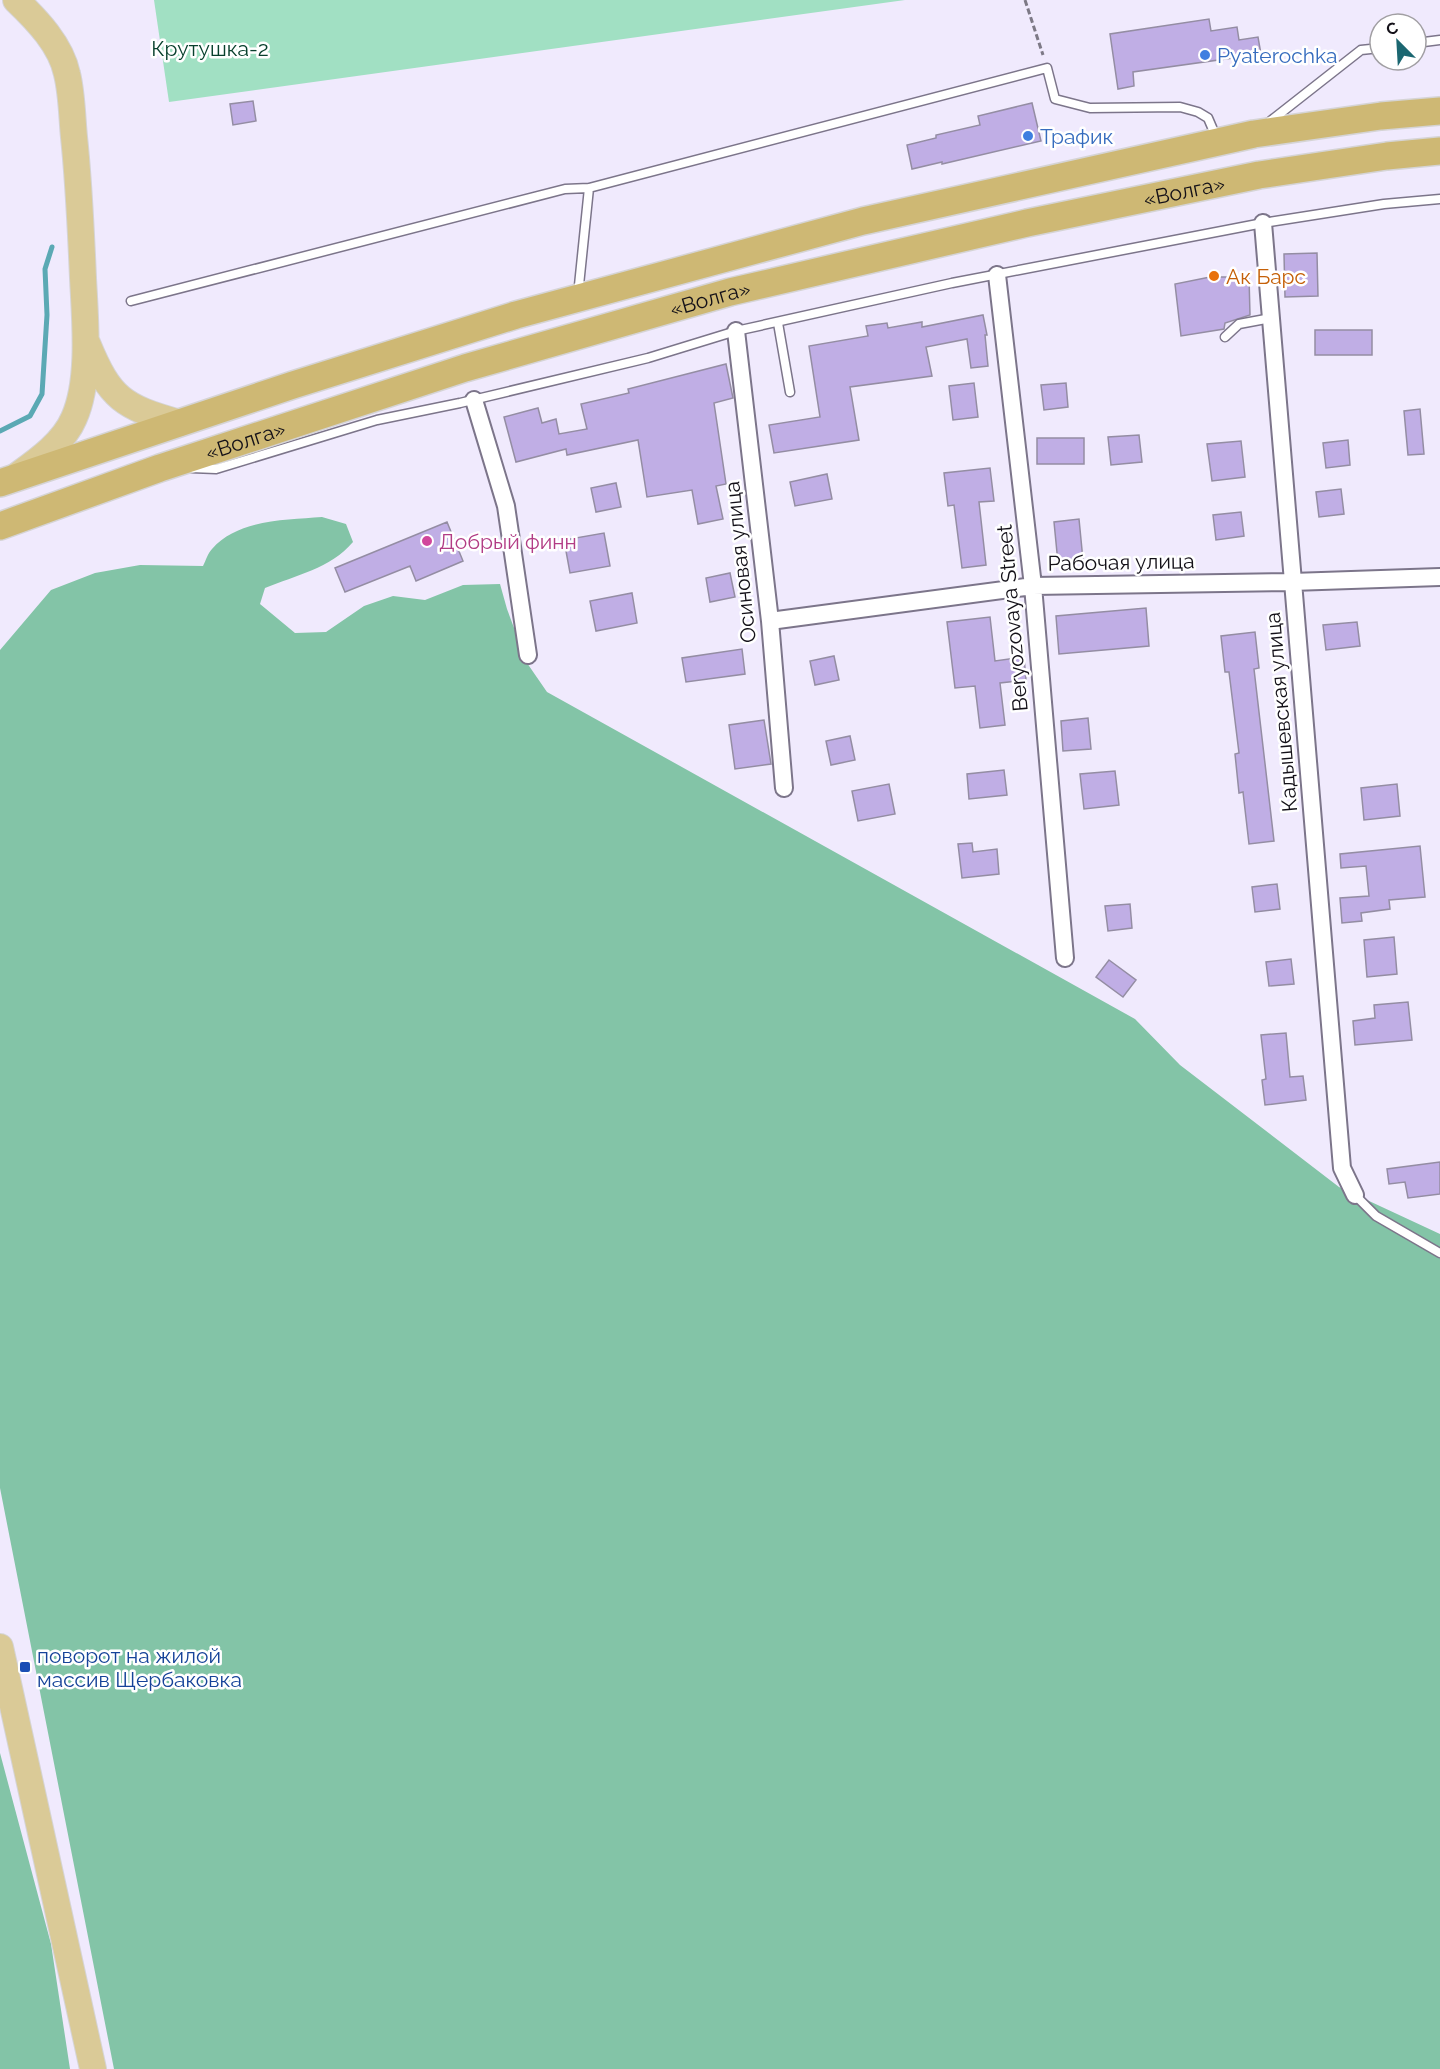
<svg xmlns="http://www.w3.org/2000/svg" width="1440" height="2069" viewBox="0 0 1440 2069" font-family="Raleway,sans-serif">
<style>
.green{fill:#a1e0c3}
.forest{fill:#83c4a7}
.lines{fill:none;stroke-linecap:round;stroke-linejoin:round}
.stream{stroke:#5ba9b4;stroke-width:5}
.building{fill:#c0aee5;stroke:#948da3;stroke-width:1.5}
.service-casing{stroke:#7c758a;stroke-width:11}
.minor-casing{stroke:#7c758a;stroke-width:20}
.primary-casing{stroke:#d5d4d5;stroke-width:28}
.trunk-casing{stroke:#d5d4d5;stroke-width:30}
.path{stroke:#7d7986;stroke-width:3;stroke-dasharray:6 3;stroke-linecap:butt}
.service{stroke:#fff;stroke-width:8}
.minor{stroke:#fff;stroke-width:16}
.primary{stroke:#daca97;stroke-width:26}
.trunk{stroke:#ceb874;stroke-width:27}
.shop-dot{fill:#3f7fe0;stroke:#fff;stroke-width:2}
.food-dot{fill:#e8710a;stroke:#fff;stroke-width:2}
.hotel-dot{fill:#d1479c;stroke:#fff;stroke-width:2}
.transit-dot{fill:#1a4fb4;stroke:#fff;stroke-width:2}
.labels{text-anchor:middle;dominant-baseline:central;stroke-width:5;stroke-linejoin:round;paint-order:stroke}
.park-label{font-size:21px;fill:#08402d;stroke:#fff}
.shop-label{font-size:21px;fill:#366cbe;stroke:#fff;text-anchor:start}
.street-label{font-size:21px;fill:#131018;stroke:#fff}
.food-label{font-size:21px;fill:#c56008;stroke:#fff;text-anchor:start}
.hotel-label{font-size:21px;fill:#b23c85;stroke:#fff;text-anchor:start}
.transit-label{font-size:21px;fill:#164399;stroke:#fff;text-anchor:start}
</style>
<rect width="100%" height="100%" fill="#f0eafd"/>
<path class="green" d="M154,0H905L169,102Z"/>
<path class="forest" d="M322,517L346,524L353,542C330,569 296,575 265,588L260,604L295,633L326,632L364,606L393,596L425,600L463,585L500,584L507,609L527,663L547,692L1135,1019L1180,1065L1339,1187L1440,1234V2069H114L0,1488V650L51,590L95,573L140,565L203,566C206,560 208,553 212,549C238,519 286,520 322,517Z
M0,1753L51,1944L70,2069H0Z"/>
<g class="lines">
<path class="stream" d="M0,431L30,416L42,394L47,315L45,269L52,247"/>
</g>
<path class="building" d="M1209,19L1211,31L1237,27L1239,40L1258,37L1261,54L1133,72L1134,86L1118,89L1110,34Z
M253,101L256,121L233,125L230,104Z
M1032,103L1041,141L942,164V162L912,169L907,145L936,138V135L980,125L978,116Z
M1317,253L1318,296L1285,297L1284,254Z
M1210,277H1249L1250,315L1225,323L1224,329L1181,336L1175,284Z
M983,315L987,335H985L988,366L971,368L967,339L926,347L932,376L850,387L859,440L774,453L769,425L820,417L809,346L868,336L866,326L887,323L888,328L922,322V327Z
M1315,330H1372V355H1315Z
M726,364L733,398L714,403L726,484L716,486L723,519L698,524L692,490L647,497L638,440L567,455L566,449L516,462L504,417L538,408L542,423L556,419L559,434L587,429L581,404L629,393L628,389Z
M974,383L978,417L953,420L949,386Z
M1066,383L1068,407L1044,410L1041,385Z
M1420,409L1424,454L1408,455L1404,411Z
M1139,435L1142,462L1111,465L1108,437Z
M1037,438H1084V464H1037Z
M1348,440L1350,465L1326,468L1323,443Z
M1241,441L1245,477L1212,481L1207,444Z
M990,468L994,501L979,502L986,565L962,568L954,505L948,506L944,473Z
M827,474L832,499L795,506L790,482Z
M616,483L621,507L596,512L591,488Z
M1341,489L1344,514L1319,517L1316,492Z
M1241,512L1244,536L1216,540L1213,515Z
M1079,519L1083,560L1058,563L1054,522Z
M447,522L463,561L416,581L410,566L345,592L335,568Z
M604,533L610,566L570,573L564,540Z
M730,573L735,597L710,602L706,578Z
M632,593L637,623L596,631L590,601Z
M1146,608L1149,646L1059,654L1056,616Z
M990,617L995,661L1024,657L1026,680L1000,683L1005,725L980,728L975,686L955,688L947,622Z
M1357,622L1360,646L1326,650L1323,625Z
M1255,632L1259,668L1254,669L1274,841L1249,844L1243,792L1239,793L1235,754L1239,753L1229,672H1225L1221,636Z
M742,649L745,674L686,682L682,658Z
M834,656L839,680L815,685L810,661Z
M1088,718L1091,749L1063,751L1061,721Z
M764,720L771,764L735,769L729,725Z
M850,736L855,760L831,765L826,741Z
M1004,770L1007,795L969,799L967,774Z
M1115,771L1119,805L1084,809L1080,774Z
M889,784L895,814L858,821L852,791Z
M1397,784L1400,816L1364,820L1361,788Z
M972,843L973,852L997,849L999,874L962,878L958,844Z
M1420,846L1425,897L1389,900L1390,909L1361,913L1362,921L1342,923L1340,898L1369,896L1366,866L1341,868L1340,854Z
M1277,884L1280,909L1255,912L1252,887Z
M1130,904L1132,928L1108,931L1105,906Z
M1394,937L1397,974L1367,977L1364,940Z
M1291,959L1294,984L1269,986L1266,962Z
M1109,960L1136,980L1123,997L1096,977Z
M1408,1002L1412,1040L1355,1045L1353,1021L1375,1018L1374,1005Z
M1286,1033L1290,1077L1303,1076L1306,1100L1265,1105L1262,1080L1266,1079L1261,1035Z
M1440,1162V1194L1408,1198L1405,1182L1389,1184L1387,1169Z"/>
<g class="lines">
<defs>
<path id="service" d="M1416,43L1440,40
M1268,123L1361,50L1380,48
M578,295L589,188
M131,301L565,189L589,188L1047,68L1055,99L1090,108L1180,107L1198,112L1208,118L1217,139
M778,323L790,392
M1225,337L1239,324L1271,318
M191,468L216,469L377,420L460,403L648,358L736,331L952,283L1263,223L1384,204L1440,199
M1355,1195L1376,1216L1440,1253"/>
<path id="minor" d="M1263,223L1342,1168L1355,1195
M997,275L1033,586L1065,958
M736,331L770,621L784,788
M474,400L506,506L528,655
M770,621L1033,586L1292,582L1440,577"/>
<path id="primary" d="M16,0C37,20 61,45 67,74C72,94 72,117 74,137C79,184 81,231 83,278C85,319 91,380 74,418C64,442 39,460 18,475
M87,343C110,399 123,407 180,423
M0,1647L93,2069"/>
<g id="trunk">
<path d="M0,483L293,385L516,315L863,221L1254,134L1381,116L1440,111"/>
<path id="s1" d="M0,526L160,468L465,368L730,292L1027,223L1259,175L1387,156L1440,151"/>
</g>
</defs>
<use href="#service" class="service-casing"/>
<use href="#minor" class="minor-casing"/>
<use href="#primary" class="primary-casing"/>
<use href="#trunk" class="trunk-casing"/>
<path class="path" d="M1025,0L1043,55"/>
<use href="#service" class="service"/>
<use href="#minor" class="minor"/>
<use href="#primary" class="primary"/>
<use href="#trunk" class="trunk"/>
</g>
<g class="shop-dot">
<circle cx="1205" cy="55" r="6"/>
<circle cx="1028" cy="136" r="6"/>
</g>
<circle class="food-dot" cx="1214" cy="276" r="6"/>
<circle class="hotel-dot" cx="427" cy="541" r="6"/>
<rect class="transit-dot" x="19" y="1661" width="12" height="12" rx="3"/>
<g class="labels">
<g class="park-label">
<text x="210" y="48">Крутушка-2</text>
</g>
<g class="shop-label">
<text x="1217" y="55">Pyaterochka</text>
<text x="1040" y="136">Трафик</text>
</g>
<g class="street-label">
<text stroke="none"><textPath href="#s1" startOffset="1232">«Волга»</textPath></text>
<text stroke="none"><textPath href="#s1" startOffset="746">«Волга»</textPath></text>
<text stroke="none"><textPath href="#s1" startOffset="260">«Волга»</textPath></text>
<text transform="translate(740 562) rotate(-96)">Осиновая улица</text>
<text transform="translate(1121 562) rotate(-1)">Рабочая улица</text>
<text transform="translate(1012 618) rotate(-95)">Beryozovaya Street</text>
<text transform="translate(1281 712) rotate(-95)">Кадышевская улица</text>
</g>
<g class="food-label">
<text x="1226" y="276">Ак Барс</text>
</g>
<g class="hotel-label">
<text x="439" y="541">Добрый финн</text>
</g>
<g class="transit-label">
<text x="37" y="1655">поворот на жилой<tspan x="37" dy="24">массив Щербаковка</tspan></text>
</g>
</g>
<g transform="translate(1398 42) rotate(336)"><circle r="28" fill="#ffffff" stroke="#a19fa3" stroke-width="1.5"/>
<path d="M0-4.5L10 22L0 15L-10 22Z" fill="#1b6771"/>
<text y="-9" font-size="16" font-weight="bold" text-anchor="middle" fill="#131018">С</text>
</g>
</svg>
